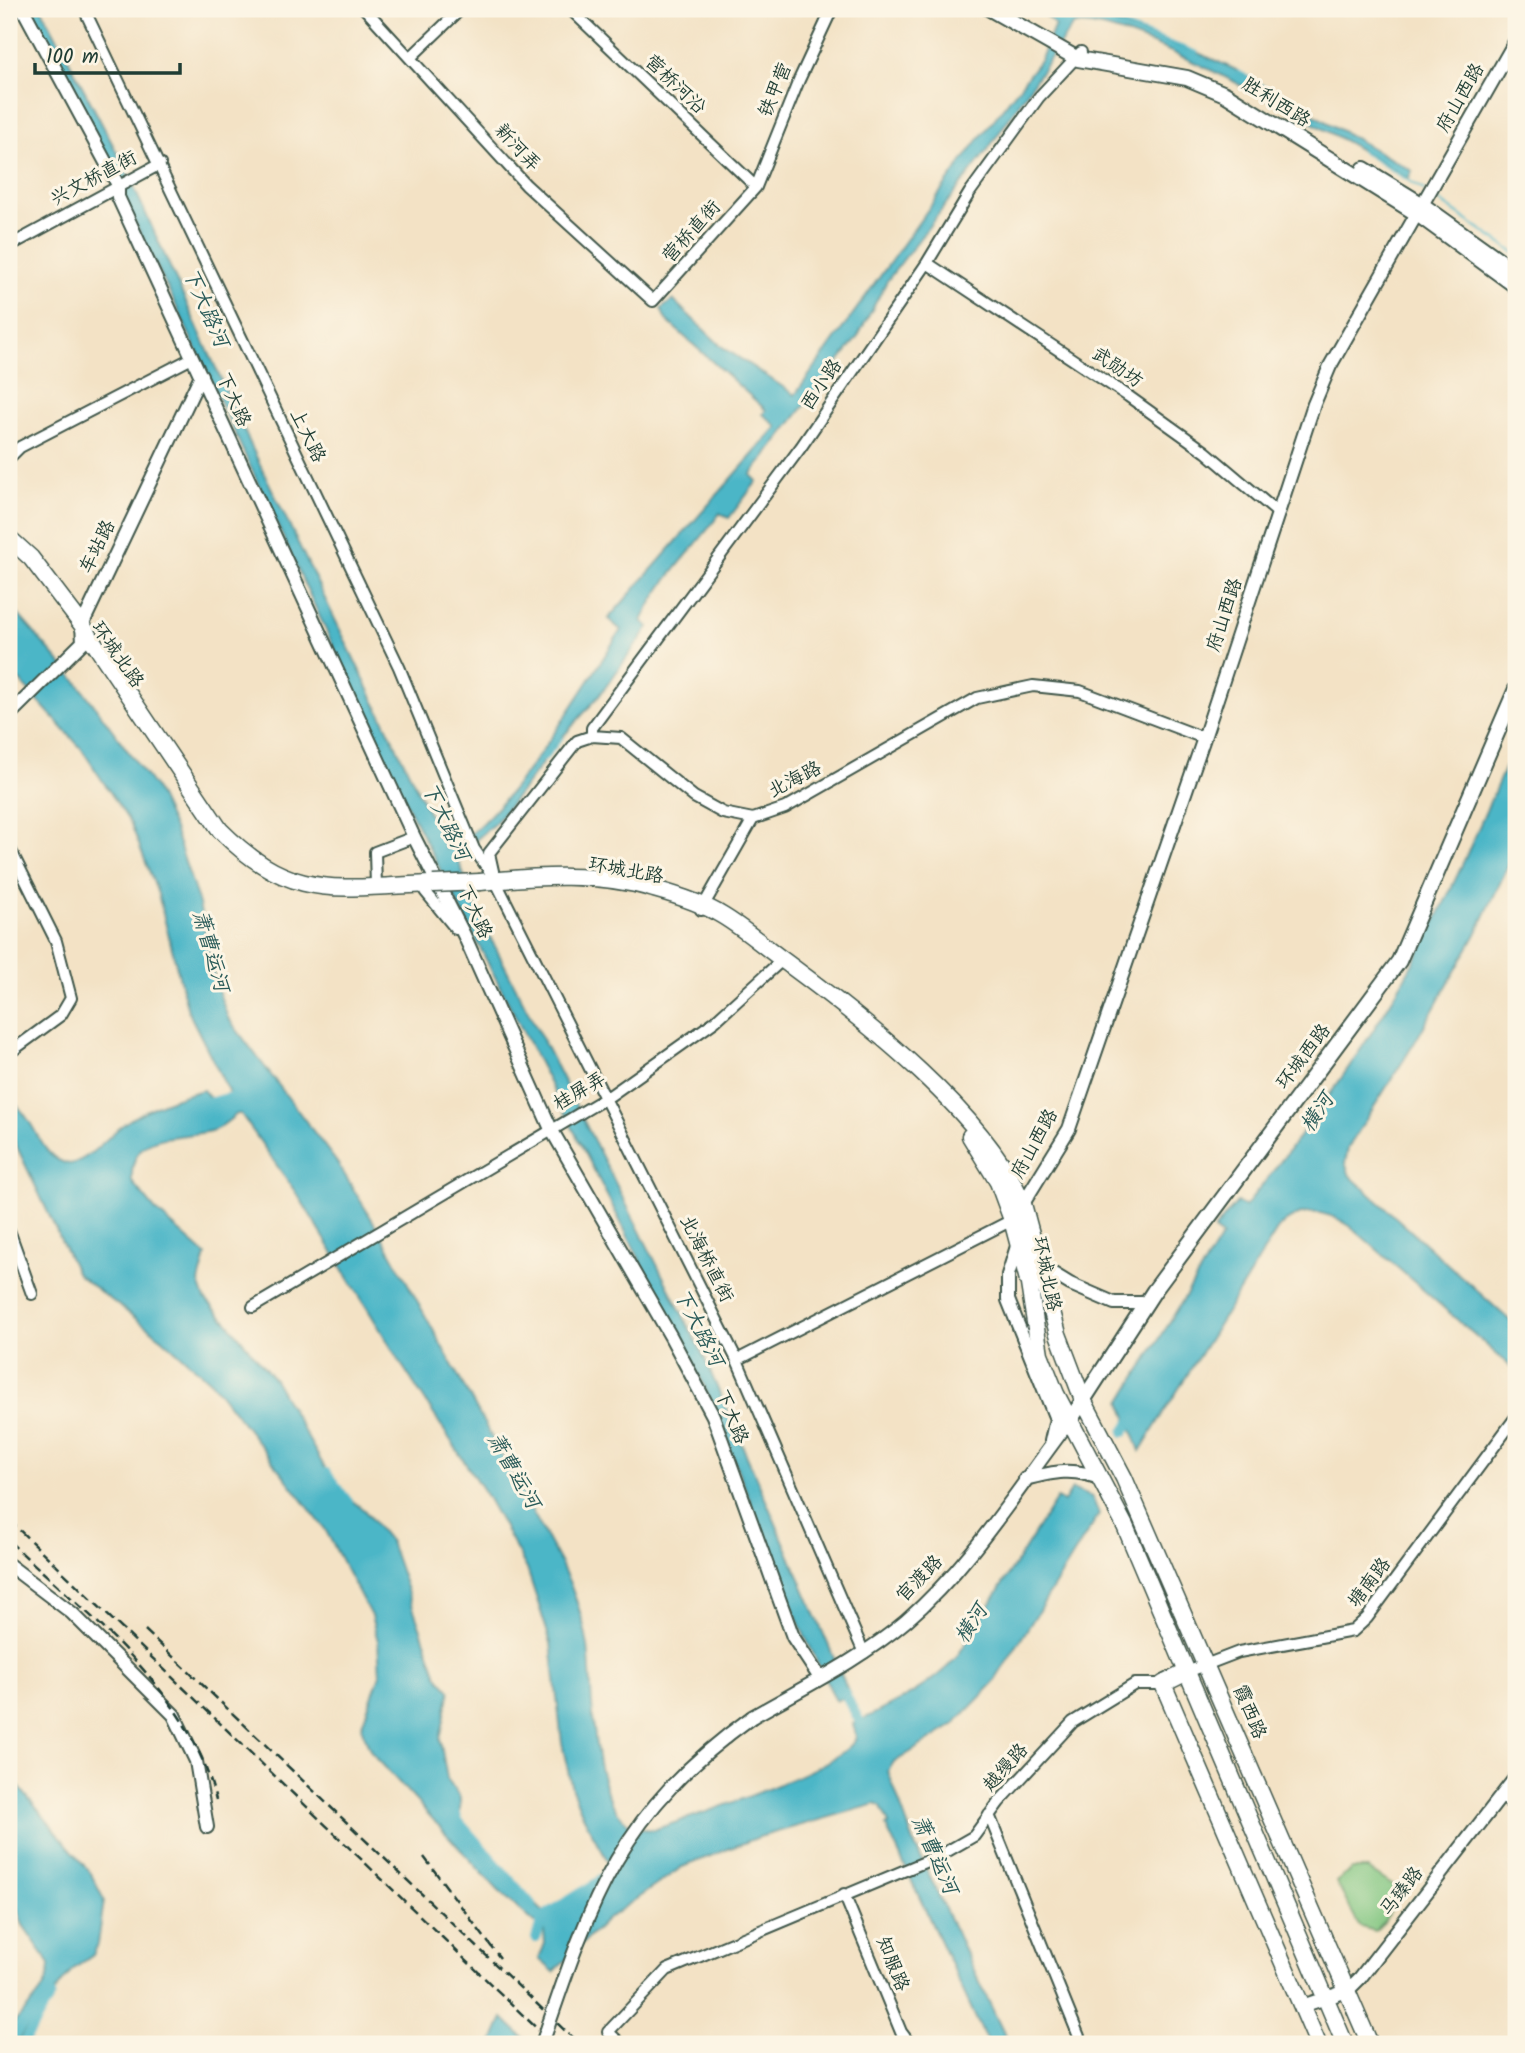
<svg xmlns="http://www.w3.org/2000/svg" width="1525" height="2053" viewBox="0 0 1525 2053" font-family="Kalam,'LXGW WenKai TC',sans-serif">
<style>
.green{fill:#82c681;stroke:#50825a;stroke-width:2}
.water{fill:#4bb6c7;stroke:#357a7e;stroke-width:2;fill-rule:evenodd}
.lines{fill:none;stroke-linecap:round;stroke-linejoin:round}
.stream{stroke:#4bb6c7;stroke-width:2.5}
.canal{stroke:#4bb6c7;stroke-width:10}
.minor-casing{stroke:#3f564a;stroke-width:14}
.tertiary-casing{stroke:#3f564a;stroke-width:16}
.secondary-casing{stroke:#3f564a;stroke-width:18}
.primary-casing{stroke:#3f564a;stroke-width:19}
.minor{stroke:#fff;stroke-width:10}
.tertiary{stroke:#fff;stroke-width:12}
.secondary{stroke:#fff;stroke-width:14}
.primary{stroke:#fff;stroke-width:16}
.rail{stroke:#1f3d34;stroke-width:2.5;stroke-dasharray:10 5;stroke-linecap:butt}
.tertiary-bridge-casing{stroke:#3f564a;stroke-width:16;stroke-linecap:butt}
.primary-bridge-casing{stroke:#3f564a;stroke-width:19;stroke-linecap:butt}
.tertiary-bridge{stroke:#fff;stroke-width:12}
.primary-bridge{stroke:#fff;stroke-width:16}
.labels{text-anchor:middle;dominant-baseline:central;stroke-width:6;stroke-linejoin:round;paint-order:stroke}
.street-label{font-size:19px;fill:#1f3d34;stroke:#fcf5e5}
.water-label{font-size:21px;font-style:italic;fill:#2a5b59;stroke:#fcf5e5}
</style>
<rect width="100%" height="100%" fill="#fcf5e5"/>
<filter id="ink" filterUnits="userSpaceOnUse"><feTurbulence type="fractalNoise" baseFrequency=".0143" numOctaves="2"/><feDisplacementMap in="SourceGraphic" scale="14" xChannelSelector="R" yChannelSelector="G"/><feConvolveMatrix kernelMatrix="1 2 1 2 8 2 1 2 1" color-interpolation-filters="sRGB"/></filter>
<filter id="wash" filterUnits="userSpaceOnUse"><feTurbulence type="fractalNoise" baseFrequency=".00686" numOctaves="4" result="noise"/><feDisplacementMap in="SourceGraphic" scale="28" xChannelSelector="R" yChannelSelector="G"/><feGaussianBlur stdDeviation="1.57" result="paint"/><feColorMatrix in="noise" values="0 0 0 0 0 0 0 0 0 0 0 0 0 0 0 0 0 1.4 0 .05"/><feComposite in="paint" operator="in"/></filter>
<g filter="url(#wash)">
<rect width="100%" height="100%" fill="#f3e2c5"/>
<path class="green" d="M1352,1869H1368L1401,1891L1384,1922L1375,1931L1360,1927L1336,1882Z"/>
<path class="water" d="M29,9H42L126,170L253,450L446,849C502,827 587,683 621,630L608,619L777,427L763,414L766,410L666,320L661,309L673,300L721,346L795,395L972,148L1041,59L1055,25L1040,9H1073L1196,52L1234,69L1412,171L1408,179C1356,145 1125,13 1073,25L986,152L887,281L857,338L751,475L757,481L729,518L720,513C695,549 660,580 642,621L649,627L599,696L559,741L526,785L497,821L457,857L478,913L704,1357L850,1695L836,1701L801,1628L703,1383L403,797L171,295Z
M9,604L77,682L155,788L173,826L199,904L216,984L228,1018L338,1164L379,1231L561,1564C574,1590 583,1617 588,1646C594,1688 586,1840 656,1829C689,1818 849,1766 856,1737L853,1724C890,1706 930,1688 957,1657L1057,1498L1064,1502L1072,1489L1092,1497L1099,1514L993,1684L952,1726L893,1763L888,1771L916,1848L1009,2044H988L886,1826L889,1824L881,1807L876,1804L759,1837L682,1867L606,1920L554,1972L539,1959L545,1943L544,1931L498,1890L371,1752L361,1727L380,1675L378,1641L371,1616L325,1529L212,1383L163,1339L77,1274L9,1130V1105H16C37,1122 40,1160 70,1164C94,1158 111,1131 131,1119C152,1106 180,1096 203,1090L215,1104L232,1098L188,1011L158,894L131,824L81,748L9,669ZM237,1114H241L301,1200L400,1362L486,1495L527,1569L551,1643L562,1743L572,1789L585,1820L613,1870L607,1880L549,1917L476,1848L460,1825V1798L447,1779L440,1739L450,1690L437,1675L390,1542L364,1510L337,1489L274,1379L229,1324L205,1299L199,1282L206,1255L155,1210L132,1182C129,1127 178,1141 214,1130C222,1127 230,1119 237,1114Z
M1516,742V849L1476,934L1415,1042L1348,1148L1345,1163L1350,1176L1516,1326V1371L1350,1226C1326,1210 1301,1206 1279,1227L1140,1451L1121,1402L1222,1236L1214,1230L1237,1202L1245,1207C1306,1130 1366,1049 1413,963C1453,892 1483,816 1516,742Z
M9,1775L90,1872L104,1900L98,1944L93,1955L72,1970L15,2044H9V2028C24,2011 51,1989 50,1964L23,1925L9,1886Z
M503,2018L530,2044H492Z"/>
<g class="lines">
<path class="stream" d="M1111,21L1197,52
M1238,71L1269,89
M1361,151L1424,190
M1432,196L1516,254
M545,760L562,738"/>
<path class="canal" d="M200,1105L243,1094
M1124,1432L1136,1414
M326,1473L348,1502
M844,1692L865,1731
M455,1813L459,1822L532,1905
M536,1938L543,1917L611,1874
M23,2044L51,1995"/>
</g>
</g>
<g filter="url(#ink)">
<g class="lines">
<defs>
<path id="minor" d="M84,9L399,667L474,849L491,873
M365,9L526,185L653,301L756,187L799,80L832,9
M570,9L756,187
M410,58L461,9
M9,246L160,164
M927,263L1128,396L1206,452L1278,513
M9,458L20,447L192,358
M592,736V728L801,447L927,263L970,192L1039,97L1081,52
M9,847L56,941L71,998L61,1015L9,1053
M376,886L375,852L414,837
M425,891L456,929
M701,910L753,819
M9,1230L32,1294
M253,1307L611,1095L714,1022L782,960
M737,1360L1012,1220
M864,1653L737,1360L495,880L489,853L577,741L592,736L621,738L694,797L723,813L753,819L785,808L977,698L1033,686L1080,691L1204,738
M1187,1672L1239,1652L1353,1631L1367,1618L1516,1417
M1502,1796L1516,1808
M989,1815L1082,2044
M844,1894L901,2032L910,2044
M621,2044L608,2032L667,1970L939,1856L974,1836L999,1802L1073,1722L1135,1684H1163"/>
<path id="tertiary" d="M23,9L118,185V197L414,837L464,935L551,1129L671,1337L713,1416L793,1637L820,1678
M9,715L83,642L82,625L201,375
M1019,1210L1069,1129L1204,738L1314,404L1330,366L1516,40
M1018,1243L1008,1275V1300L1056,1419L1051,1441
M1039,1265L1070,1284L1114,1303H1147
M1025,1479C1053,1472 1074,1467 1101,1479
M9,1565L72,1613L174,1715L196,1761L207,1827
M752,1717C804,1687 860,1660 906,1621C971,1565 1019,1487 1071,1419
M1302,2006L1347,1991L1360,1978L1516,1777"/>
<path id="secondary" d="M990,9L1078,59L1187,78L1225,94L1416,213L1516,286
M1364,169L1421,204L1516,272
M1071,1419L1154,1291L1399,961L1516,689"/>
<path id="primary" d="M9,538L31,558L82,625L220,830C293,903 337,887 433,884
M480,882C538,876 598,872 654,889C676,895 704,904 723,916C746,930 766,948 787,963C863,1019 988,1116 1023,1204L1058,1334L1083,1400L1124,1478L1370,2044
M970,1136L998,1182L1012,1220L1029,1284L1040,1354L1056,1394L1125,1526L1345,2044
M1187,1672L1163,1684L1318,2044"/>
</defs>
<use href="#minor" class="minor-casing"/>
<use href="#tertiary" class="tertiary-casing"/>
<use href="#secondary" class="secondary-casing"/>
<use href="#primary" class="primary-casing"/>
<use href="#minor" class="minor"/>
<use href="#tertiary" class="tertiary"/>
<use href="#secondary" class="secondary"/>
<use href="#primary" class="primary"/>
<path class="rail" d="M9,1520L553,2044
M9,1541C89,1617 188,1688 216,1800
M145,1630L579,2044
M424,1857L500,1958"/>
<defs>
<path id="tertiary-bridge" d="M542,2044C592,1896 620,1812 752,1717"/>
<path id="primary-bridge" d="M433,884L480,882"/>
</defs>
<use href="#tertiary-bridge" class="tertiary-bridge-casing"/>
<use href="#primary-bridge" class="primary-bridge-casing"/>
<use href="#tertiary-bridge" class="tertiary-bridge"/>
<use href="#primary-bridge" class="primary-bridge"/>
</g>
</g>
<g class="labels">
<g class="street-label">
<text transform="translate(675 85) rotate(44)">营桥河沿</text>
<text transform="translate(776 90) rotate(-67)">铁甲营</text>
<text transform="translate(1461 98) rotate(-60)">府山西路</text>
<text transform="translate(1276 103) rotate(32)">胜利西路</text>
<text transform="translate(517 148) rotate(47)">新河弄</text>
<text transform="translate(94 179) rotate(-28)">兴文桥直街</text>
<text transform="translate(692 232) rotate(-48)">营桥直街</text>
<text transform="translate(1117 368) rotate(34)">武勋坊</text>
<text transform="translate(822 385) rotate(-56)">西小路</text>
<text transform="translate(233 400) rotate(66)">下大路</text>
<text transform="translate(307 436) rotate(64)">上大路</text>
<text transform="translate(98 547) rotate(-64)">车站路</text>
<text transform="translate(1225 615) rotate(-72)">府山西路</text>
<text transform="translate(117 655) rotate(55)">环城北路</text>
<text transform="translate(795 780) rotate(-27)">北海路</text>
<text transform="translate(626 871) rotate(10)">环城北路</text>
<text transform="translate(474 912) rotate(65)">下大路</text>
<text transform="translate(1304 1057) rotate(-53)">环城西路</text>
<text transform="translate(580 1092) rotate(-30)">桂屏弄</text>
<text transform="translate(1035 1144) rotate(-61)">府山西路</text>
<text transform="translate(706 1259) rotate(63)">北海桥直街</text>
<text transform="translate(1046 1274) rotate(78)">环城北路</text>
<text transform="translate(731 1417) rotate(67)">下大路</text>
<text transform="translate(920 1579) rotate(-46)">官渡路</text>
<text transform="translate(1370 1583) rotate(-53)">塘南路</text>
<text transform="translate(1249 1712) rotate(67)">霞西路</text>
<text transform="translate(1006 1768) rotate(-48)">越缦路</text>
<text transform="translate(1402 1892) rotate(-52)">马臻路</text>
<text transform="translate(892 1964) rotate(68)">知服路</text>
</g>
<g class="water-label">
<text transform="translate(205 308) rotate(66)">下大路河</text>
<text transform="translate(445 822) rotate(64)">下大路河</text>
<text transform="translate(210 951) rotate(74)">萧曹运河</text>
<text transform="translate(1318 1113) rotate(-56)">横河</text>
<text transform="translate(698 1328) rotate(63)">下大路河</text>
<text transform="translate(513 1471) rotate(60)">萧曹运河</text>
<text transform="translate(972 1624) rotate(-57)">横河</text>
<text transform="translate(934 1855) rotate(66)">萧曹运河</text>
</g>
</g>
<rect width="1525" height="2053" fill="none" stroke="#fcf5e5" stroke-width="35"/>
<path d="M35 63v10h145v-10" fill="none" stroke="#1f3d34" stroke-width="3.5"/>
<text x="46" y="63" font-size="21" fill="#1f3d34" stroke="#fcf5e5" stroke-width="5" paint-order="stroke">100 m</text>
</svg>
